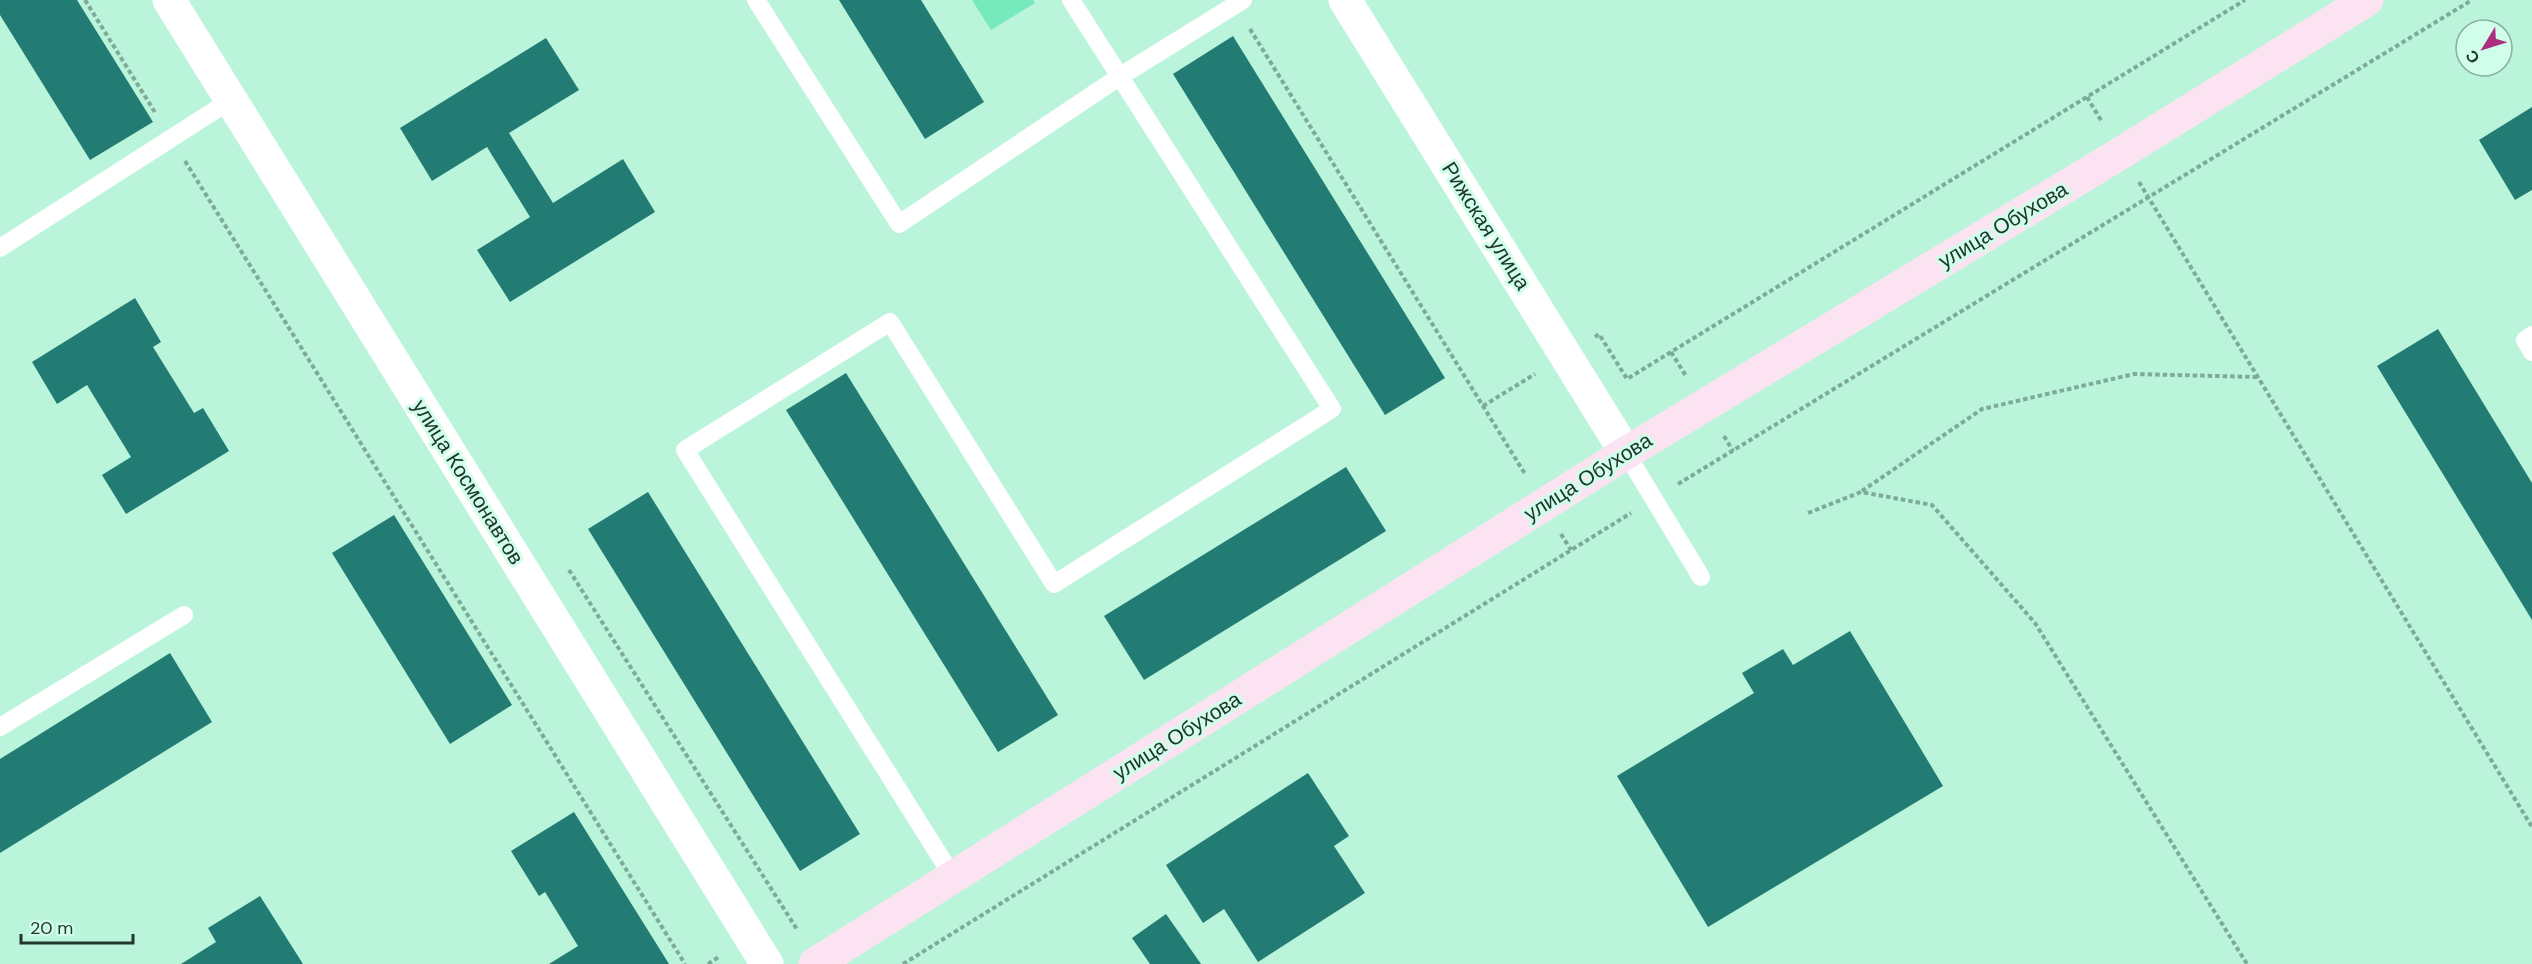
<svg xmlns="http://www.w3.org/2000/svg" width="2532" height="964" viewBox="0 0 2532 964" font-family="'DM Sans',sans-serif">
<style>
.green{fill:#76eabd}
.building{fill:#227c73}
.lines{fill:none;stroke-linecap:round;stroke-linejoin:round}
.path{stroke:#7eab98;stroke-width:4;stroke-dasharray:4.5 3;stroke-linecap:butt}
.service{stroke:#fff;stroke-width:18}
.tertiary{stroke:#fff;stroke-width:33}
.secondary{stroke:#fce3f1;stroke-width:33}
.labels{text-anchor:middle;dominant-baseline:central;stroke-width:6;stroke-linejoin:round;paint-order:stroke}
.street-label{font-size:21px;fill:#20372e;stroke:#d1feea}
</style>
<rect width="100%" height="100%" fill="#baf4db"/>
<path class="green" d="M972,0H1033L1035,3L991,30Z"/>
<path class="building" d="M0,0H77L153,122L90,160L0,15Z
M839,0H921L984,102L925,139Z
M1233,36L1445,378L1385,415L1173,74Z
M546,38L579,90L509,133L553,203L623,159L655,212L510,302L477,250L530,217L487,147L432,181L400,128Z
M2532,107V190L2515,200L2479,140Z
M135,298L161,342L153,347L194,413L203,408L229,451L126,514L102,475L131,457L87,385L57,404L32,362Z
M2438,329L2532,483V620L2377,366Z
M846,373L1058,715L998,752L786,410Z
M1346,467L1386,531L1144,680L1104,616Z
M648,492L860,834L800,871L588,529Z
M394,515L512,705L450,744L332,553Z
M1850,631L1943,786L1708,927L1617,776L1754,693L1742,673L1783,649L1793,665Z
M170,653L212,722L0,853V759Z
M1308,773L1349,836L1334,846L1365,893L1258,962L1224,909L1203,923L1166,865Z
M574,812L669,964H549L578,946L545,892L539,896L511,851Z
M260,896L303,964H181L216,942L208,928Z
M1166,914L1201,964H1150L1132,938Z"/>
<g class="lines">
<path class="path" d="M85,0L156,114
M1250,29L1525,474
M2087,97L2102,122
M185,161L685,964
M2139,182L2532,827
M1595,337L1599,334L1627,379L2245,0
M1671,352L1686,376
M1483,406L1535,374
M1724,436L1733,451
M1678,484L2472,0
M1862,491L1982,409L2134,374L2257,377
M1808,513L1861,492L1932,505L2035,623L2247,964
M1561,534L1571,550
M569,570L798,931
M708,964L720,956
M903,964L1631,513"/>
<path class="service" d="M756,0L899,224L1119,77L1243,0
M0,248L231,100
M2532,335L2525,340L2532,352
M1626,453L1701,577
M0,727L184,615
M953,877L685,450L890,322L1054,584L1332,409L1071,0"/>
<path class="tertiary" d="M169,0L767,964
M1345,0L1626,453"/>
<path class="secondary" d="M815,964L1626,453L2121,153L2367,0"/>
</g>
<g class="labels">
<g class="street-label">
<text transform="translate(2003 225) rotate(-31)">улица Обухова</text>
<text transform="translate(1486 226) rotate(58)">Рижская улица</text>
<text transform="translate(1588 477) rotate(-32)">улица Обухова</text>
<text transform="translate(468 482) rotate(58)">улица Космонавтов</text>
<text transform="translate(1177 736) rotate(-32)">улица Обухова</text>
</g>
</g>
<g transform="translate(2484 48) rotate(232)"><circle r="28" fill="#d1feea" stroke="#8aae9f" stroke-width="1.5"/>
<path d="M0-4.5L10 22L0 15L-10 22Z" fill="#ac2f7f"/>
<text y="-9" font-size="16" font-weight="bold" text-anchor="middle" fill="#20372e">С</text>
</g>
<path d="M21 934v9h112v-9" fill="none" stroke="#20372e" stroke-width="3"/>
<text x="30" y="934" font-size="18" fill="#20372e" stroke="#d1feea" stroke-width="4.5" paint-order="stroke">20 m</text>
</svg>
